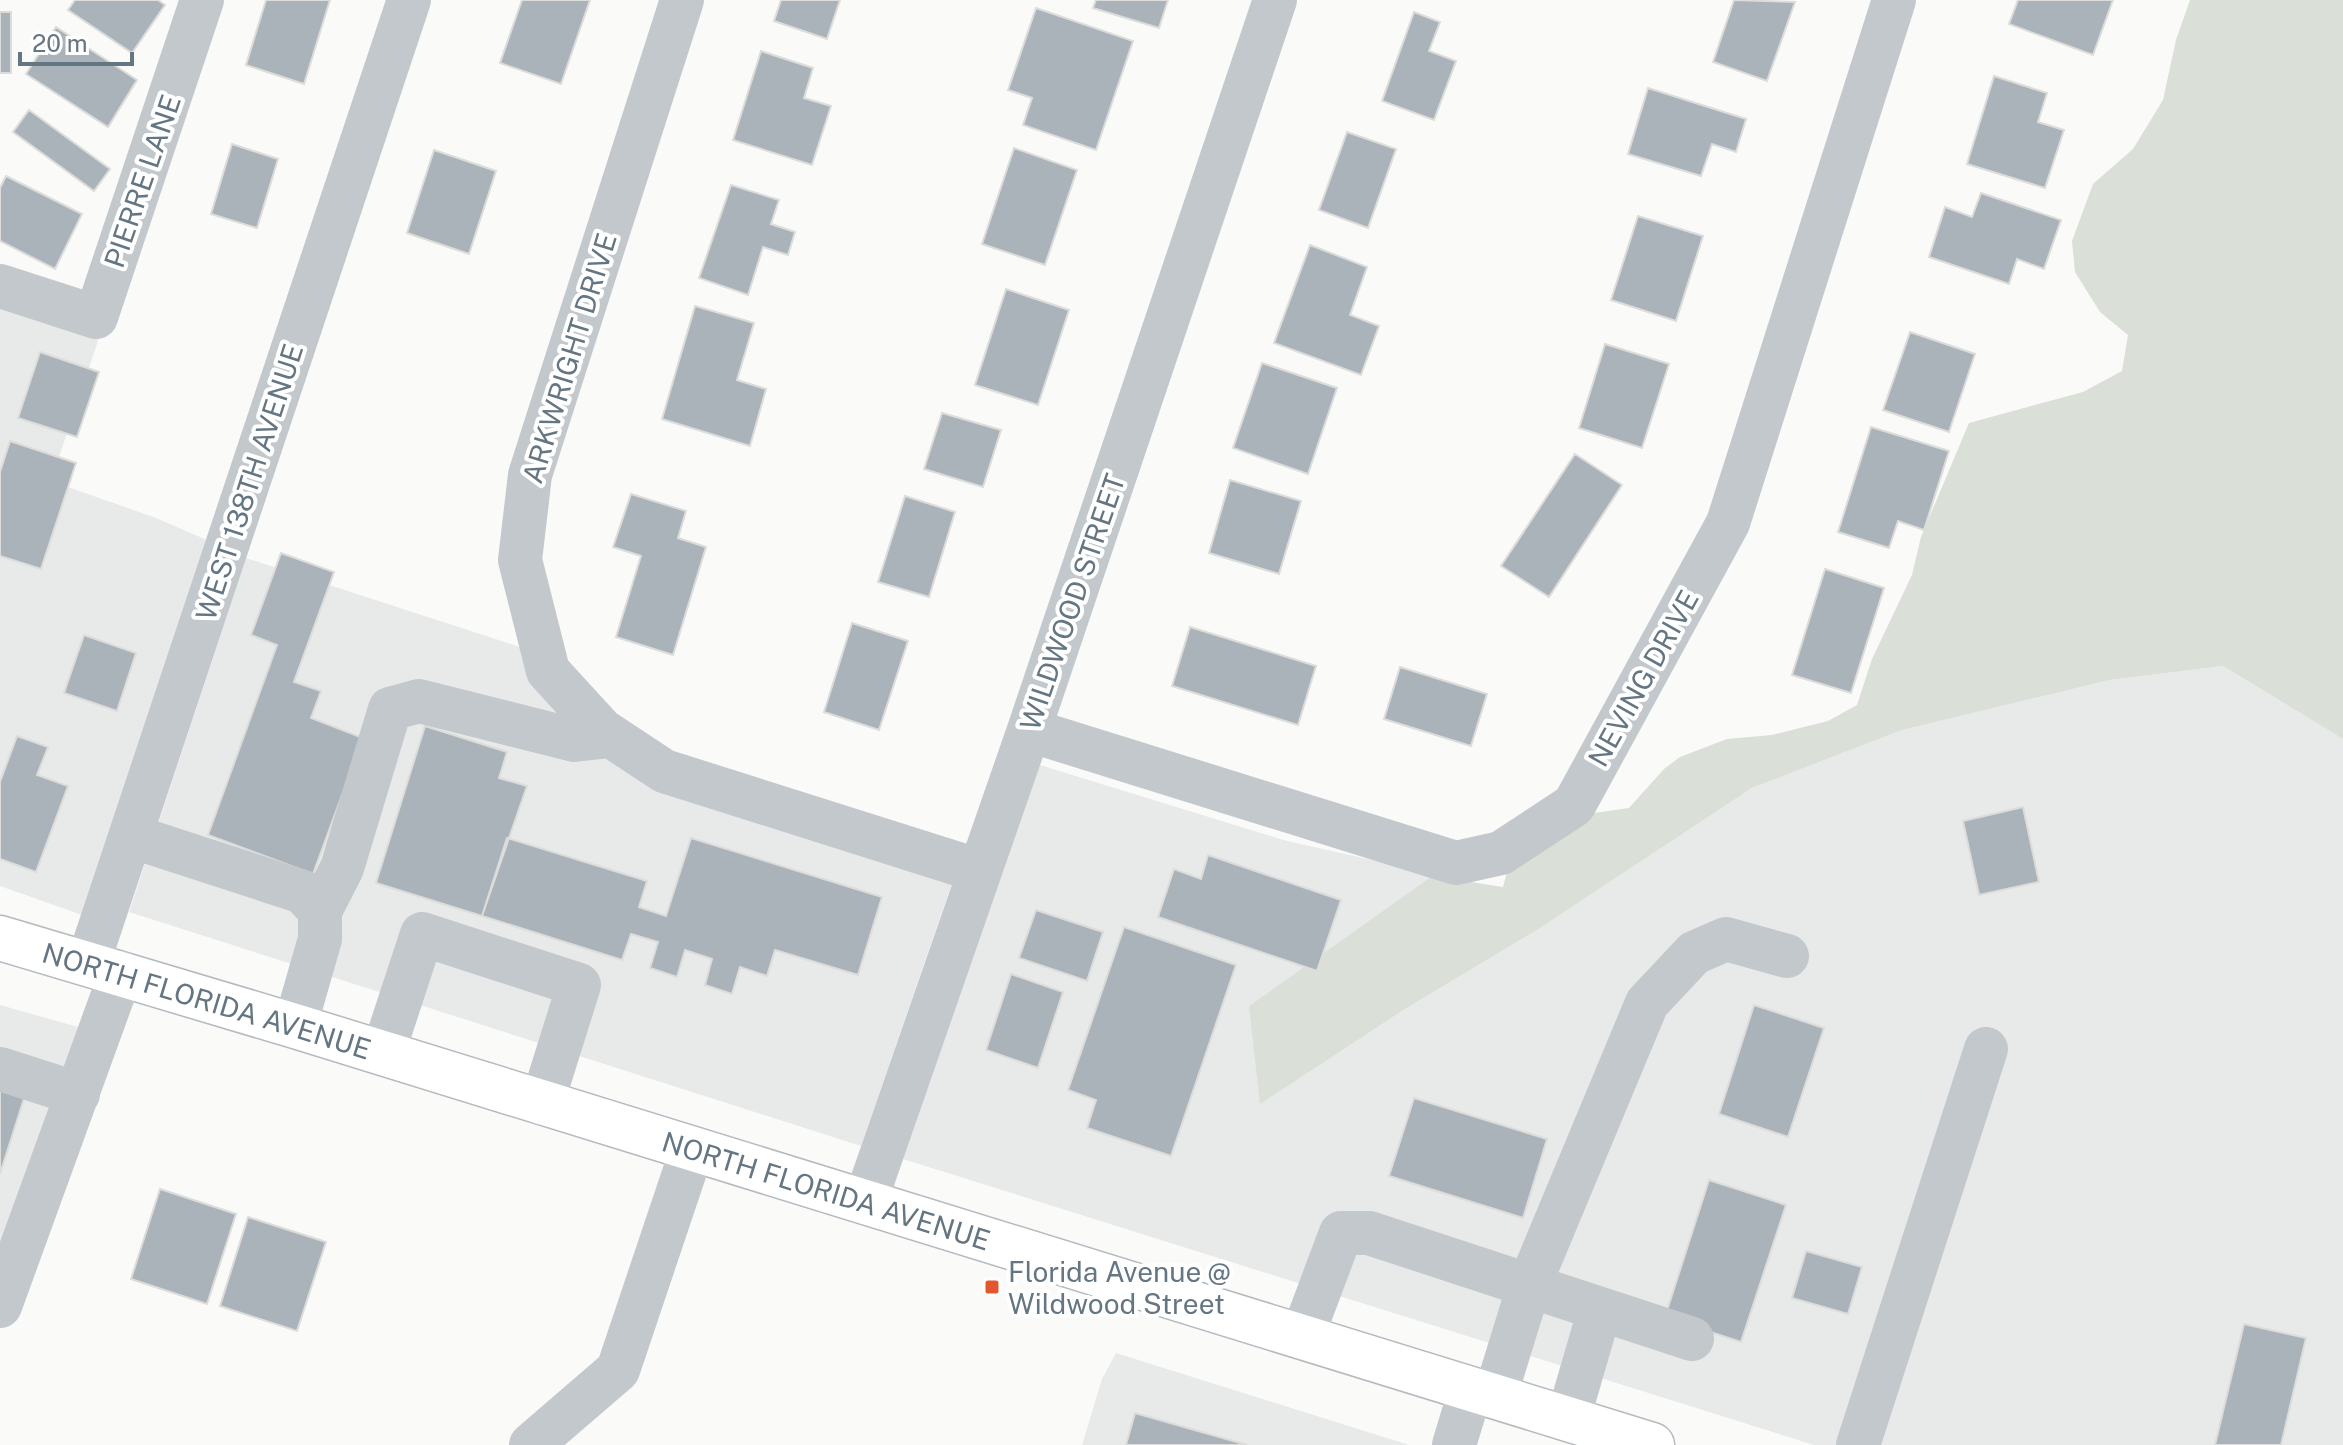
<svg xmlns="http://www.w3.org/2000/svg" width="2343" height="1445" viewBox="0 0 2343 1445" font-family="'Public Sans',sans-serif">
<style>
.built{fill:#e8e9e9}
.green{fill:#dadfd7}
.building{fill:#aab3b9;stroke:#dcdcda;stroke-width:2}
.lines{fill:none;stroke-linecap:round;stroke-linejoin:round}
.major-casing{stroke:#b5babe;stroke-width:47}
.minor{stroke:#c3c8cc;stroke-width:44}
.major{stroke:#fff;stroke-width:44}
.poi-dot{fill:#e4572e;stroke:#fff;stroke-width:3}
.labels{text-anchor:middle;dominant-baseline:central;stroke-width:8;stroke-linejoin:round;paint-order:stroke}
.street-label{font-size:28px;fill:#657683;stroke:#fff}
.poi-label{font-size:28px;fill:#657683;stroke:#fff;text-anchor:start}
</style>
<rect width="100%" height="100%" fill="#fafaf8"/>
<path class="built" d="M0,303L100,335L51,481L156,518L207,540L82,915L0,886Z
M246,558L520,647L585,742L952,883L861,1146L129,912Z
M2223,666L2343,739V1445H1814L903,1159L1040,765L1287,841L1404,867L1432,876L1249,1006L1400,1012L1537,930L1752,788L1902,730L2110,680Z
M0,1005L78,1027L0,1241Z
M1116,1353L1409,1445H1082L1102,1379Z"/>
<path class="green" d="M2190,0H2343V739L2223,666L2110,680L1902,730L1752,788L1537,930L1400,1012L1260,1104L1249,1006L1432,876L1503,887L1507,872L1594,813L1629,808L1664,769L1680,757L1727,739L1772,735L1828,721L1857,705L1872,659L1912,575L1921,537L1969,423L2083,392L2122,371L2128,335L2100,312L2075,272L2072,241L2093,184L2133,149L2163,100L2176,40Z"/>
<path class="building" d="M75,0H158L165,5L132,53L68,10Z
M266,0H330L304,84L246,65Z
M522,0H590L561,84L500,63Z
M781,0H840L827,39L774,21Z
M1096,0H1168L1159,28L1093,8Z
M1734,0L1795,2L1767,81L1713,62Z
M2018,0H2113L2093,55L2009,24Z
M1036,8L1133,41L1096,150L1023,125L1032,98L1008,90Z
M0,12H11V73H0Z
M1414,12L1440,22L1429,51L1456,61L1434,120L1382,101Z
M56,27L137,80L108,127L26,74Z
M761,51L813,68L804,98L831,106L812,165L733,140Z
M1994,76L2047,93L2038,122L2064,130L2045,188L1967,164Z
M1648,88L1746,119L1736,152L1712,144L1701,176L1628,154Z
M29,110L110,169L94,191L13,132Z
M1347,132L1396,149L1368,228L1319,210Z
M232,144L278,159L257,228L211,214Z
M1014,148L1077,170L1045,265L982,244Z
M434,150L496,171L469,254L407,233Z
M6,176L82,214L55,269L0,241V188Z
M731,185L779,200L771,224L795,232L788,255L763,247L748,295L699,278Z
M1981,193L2061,220L2044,269L2017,259L2009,284L1929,257L1945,207L1972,217Z
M1638,216L1703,236L1676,321L1611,300Z
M1310,245L1367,267L1350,315L1379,326L1361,375L1274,343Z
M1006,289L1069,310L1038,405L975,385Z
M695,306L754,323L737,380L766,389L750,446L662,419Z
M1910,332L1975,354L1949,432L1883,410Z
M1605,344L1669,364L1642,448L1579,428Z
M40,352L99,372L77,437L18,418Z
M1262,363L1337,388L1308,474L1233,448Z
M942,413L1001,430L983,487L924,469Z
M1871,427L1949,451L1924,530L1898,521L1889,548L1838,532Z
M10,441L76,463L41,569L0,556V472Z
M1575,454L1622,485L1549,597L1501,566Z
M1230,480L1301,501L1279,574L1209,553Z
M631,494L686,511L678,538L706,547L673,655L616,637L641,556L613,547Z
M905,496L955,512L929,597L878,582Z
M281,553L334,572L294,682L321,691L311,718L363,738L313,874L208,835L277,645L251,635Z
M1825,569L1884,588L1851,693L1792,675Z
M852,623L908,641L879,730L824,712Z
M1190,627L1316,666L1298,725L1172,686Z
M84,635L136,653L117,711L64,693Z
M1400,667L1487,694L1471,746L1384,719Z
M425,726L507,752L499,778L527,786L482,916L376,883Z
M17,736L48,747L37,775L68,786L36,872L0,859V782Z
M2023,807L2039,882L1979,895L1963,821Z
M507,838L647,881L639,907L666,916L691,838L882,897L858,975L775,950L767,976L740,967L732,994L705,985L712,959L685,950L677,977L650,968L658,942L631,934L622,960L482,916Z
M1208,855L1341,900L1317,971L1158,917L1174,869L1201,879Z
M1036,910L1103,932L1087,981L1019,958Z
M1124,927L1236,965L1171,1156L1087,1128L1096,1100L1068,1090Z
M1011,974L1063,992L1038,1068L986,1050Z
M1754,1005L1824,1028L1788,1137L1719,1114Z
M0,1083L26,1092L0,1174Z
M1414,1098L1547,1139L1523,1218L1389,1176Z
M1709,1180L1786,1205L1741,1342L1665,1317Z
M160,1189L236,1214L207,1304L131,1279Z
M248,1217L326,1242L297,1331L220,1306Z
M1806,1251L1862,1267L1848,1314L1792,1298Z
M2244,1324L2306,1338L2281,1445H2215Z
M1135,1413L1247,1445H1126Z"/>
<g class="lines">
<defs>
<g id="major">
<path id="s1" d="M0,938L295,1026L1652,1445"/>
</g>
</defs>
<use href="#major" class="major-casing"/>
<path class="minor" d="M682,0L530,475L520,560L548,671L602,730L664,771L980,871
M0,286L96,317L202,0
M1029,730L1456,863L1501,853L1574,805L1728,523L1894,0
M131,836L303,892L320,911V939L295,1026
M320,911L342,868L390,709L419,701L574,740L610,736
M88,963L409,0
M383,1053L422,934L579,985L542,1103
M0,1069L78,1094
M865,1202L1029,730L1275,0
M0,1306L121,973
M1302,1337L1341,1233H1369L1692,1339
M1495,1396L1529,1286L1647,1003L1694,953L1726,939L1787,956
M1568,1419L1600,1309
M531,1445L618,1370L692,1150
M1454,1445L1471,1389
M1858,1445L1986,1049"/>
<use href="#major" class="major"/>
</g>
<rect class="poi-dot" x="984" y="1279" width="16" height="16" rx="4"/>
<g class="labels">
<g class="street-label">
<text transform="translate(142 181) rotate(-71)">PIERRE LANE</text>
<text transform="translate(569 358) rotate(-73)">ARKWRIGHT DRIVE</text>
<text transform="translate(249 482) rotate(-72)">WEST 138TH AVENUE</text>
<text transform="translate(1072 602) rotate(-71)">WILDWOOD STREET</text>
<text transform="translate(1643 678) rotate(-61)">NEVING DRIVE</text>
<text stroke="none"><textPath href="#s1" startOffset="216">NORTH FLORIDA AVENUE</textPath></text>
<text stroke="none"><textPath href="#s1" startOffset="864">NORTH FLORIDA AVENUE</textPath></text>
</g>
<g class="poi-label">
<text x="1008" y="1271">Florida Avenue @<tspan x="1008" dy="32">Wildwood Street</tspan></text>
</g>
</g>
<path d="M20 52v12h112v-12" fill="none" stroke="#657683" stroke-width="4"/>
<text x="32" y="52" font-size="24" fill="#657683" stroke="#ffffff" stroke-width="6" paint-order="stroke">20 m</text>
</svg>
